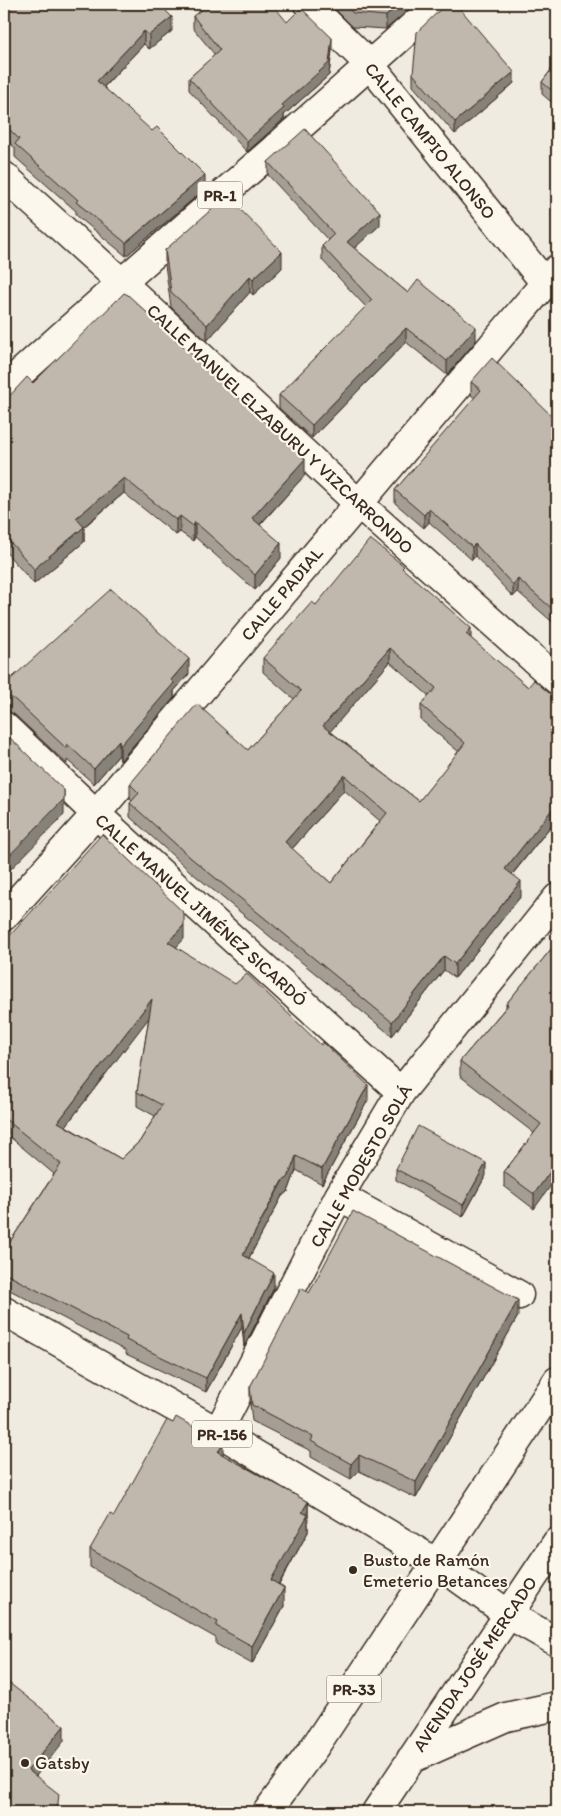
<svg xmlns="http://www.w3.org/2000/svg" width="561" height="1816" viewBox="0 0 561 1816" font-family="Itim,sans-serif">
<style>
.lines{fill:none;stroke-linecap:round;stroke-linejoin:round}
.minor-casing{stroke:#3b2a1e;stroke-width:31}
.primary-casing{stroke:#3b2a1e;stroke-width:31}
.minor{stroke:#fbf7ec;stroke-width:28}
.primary{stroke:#fbf7ec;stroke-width:28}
.wall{fill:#a59e95;stroke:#3b2a1e;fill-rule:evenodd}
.shaded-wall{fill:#868179;stroke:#3b2a1e}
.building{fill:#c0b8ad;stroke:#3b2a1e;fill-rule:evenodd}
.poi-dot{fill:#3b2a1e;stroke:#fbf7ec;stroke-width:2}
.labels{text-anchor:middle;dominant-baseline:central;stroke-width:4.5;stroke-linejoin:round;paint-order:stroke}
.shield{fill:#fbf7ec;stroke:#75685c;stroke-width:1}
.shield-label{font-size:16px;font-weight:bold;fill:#3b2a1e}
.street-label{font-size:18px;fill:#3b2a1e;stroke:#fbf7ec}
.poi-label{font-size:18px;fill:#3b2a1e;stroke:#fbf7ec;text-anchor:start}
</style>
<rect width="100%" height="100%" fill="#f0ebe0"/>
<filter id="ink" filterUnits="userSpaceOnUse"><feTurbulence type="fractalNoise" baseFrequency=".02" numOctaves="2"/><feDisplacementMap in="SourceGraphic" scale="10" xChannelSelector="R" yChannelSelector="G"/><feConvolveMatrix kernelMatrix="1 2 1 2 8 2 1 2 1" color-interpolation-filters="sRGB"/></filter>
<g filter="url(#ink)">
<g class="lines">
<defs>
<path id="minor" d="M308,4L370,65L545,283L557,285
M4,176L120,281L359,504L557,680
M4,726L96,814L401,1092
M4,916L96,814L557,269
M339,1196L519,1295
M218,1432L339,1196L401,1092L557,898"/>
<path id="primary" d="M4,388C146,258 295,134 437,4
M4,1311L218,1432L437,1563L508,1614L557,1642
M411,1759L506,1717L557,1706
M267,1812L316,1745L557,1381
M376,1812L557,1542"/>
</defs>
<use href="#minor" class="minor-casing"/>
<use href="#primary" class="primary-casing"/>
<use href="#minor" class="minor"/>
<use href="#primary" class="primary"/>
</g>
<path class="wall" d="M4,4L172,31L149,49L144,44L104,87L205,189L126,256L76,215V211L15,157V148L4,138Z
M330,4H416L386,29L353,27Z
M193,16L287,22L332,50L329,75L284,115V119L247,152L189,90V78L215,55L193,28Z
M557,62V107L542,94V82Z
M413,74L514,83L455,134L413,86Z
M268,162L380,225L354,248L408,293L476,341L447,375L406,342L312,438L279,408V395L366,307L322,260V246L328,240L268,175Z
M165,250L282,268L253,295L250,292L207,341L171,307L165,265Z
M471,382L557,421V626L518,592L513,597L475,556L472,560L429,522L424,528L395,503V490L475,398L471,395Z
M33,383L305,475L260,525L281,558L255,590L195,537L193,541L180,532L176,535L124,493L84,527V542L34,584L4,550V402Z
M404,570L471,639L528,687L557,700V824L554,822L512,875L521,896L455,978L444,970L392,1036L191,872L130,817V803L132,801L130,799V784L248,750L294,699L263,672V658L316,605ZM390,662L429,696L421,705V720L459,752L419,801L330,731ZM344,790L380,821L331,883L292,849Z
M189,674L174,691V698L120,761L119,755L94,784L67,760V764L14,714L7,711H4V685Z
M184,939L176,947L368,1100L322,1184L296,1170L288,1192L282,1196L249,1258L274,1288L244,1347L242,1327L206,1392L126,1354V1351L4,1287V1251L54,1174L4,1132V942ZM149,1017L137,1092V1106L155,1116L140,1141L121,1159L66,1126Z
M557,942L534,1209L504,1186V1172L534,1133L460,1076V1061L506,1007V1004Z
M396,1169L486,1175L463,1217L396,1180Z
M309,1293L518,1316L416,1498L359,1471L351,1479L311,1457V1451L252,1421L250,1403V1387Z
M223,1455L308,1502V1532L279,1585L284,1606L252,1664L216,1644V1638L90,1567V1549L114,1516Z"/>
<path class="shaded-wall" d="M400,4H416L386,29V16Z
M172,17V31L149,49V35Z
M144,31V44L97,94V81Z
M332,38V50L329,75L284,115V119L247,152V141L282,105Z
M514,72V83L455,134V122Z
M205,175V189L126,256V243Z
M380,212V225L347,255V242Z
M282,252V268L253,295V279Z
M250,276V292L207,341V325Z
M476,327V341L447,375V361Z
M406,328V342L312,438V425Z
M305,459V475L252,533V518Z
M124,478V493L76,533V518Z
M429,509V522L424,528V515Z
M180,516V532L176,535V520Z
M195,522V537L193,541V526Z
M84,527V542L34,584V569Z
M281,543V558L255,590V575Z
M475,544V556L472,560V547Z
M518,579V592L513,597V585Z
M471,628V642L466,634Z
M390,648V662L323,740V726Z
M189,659V674L174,691V698L120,761V746L171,680Z
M119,740V755L94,784V769Z
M344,775V790L285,857V842Z
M64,790V815L4,876V861Z
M554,807V822L505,883V869Z
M521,881V896L455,978V964Z
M184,925V939L168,956V942Z
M444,956V970L392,1036V1022Z
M152,999V1014L58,1136V1122Z
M368,1085V1100L322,1184V1169Z
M296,1156V1170L288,1192L282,1196L243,1269V1255Z
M557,1162V1177L534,1209V1194Z
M486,1163V1175L463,1217V1205Z
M274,1273V1288L244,1347V1333Z
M518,1300V1316L416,1498V1482Z
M242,1313V1327L206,1392V1378Z
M223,1444V1462L218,1452Z
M359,1455V1471L351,1479V1464Z
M308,1502V1532L271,1598V1580L302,1512Z
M284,1588V1606L252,1664V1646Z
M64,1726V1741L28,1786V1770Z"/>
<path class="building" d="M4,4H159L172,17L149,35L144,31L97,81L152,131L157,127L205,175L126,243L76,202L78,200L15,144L19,139L4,124Z
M209,4H272L287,22L301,8L332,38L329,63L282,105L284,108L247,141L189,78L220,50L193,16Z
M343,4H400L386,16L353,13Z
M446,4H456L514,72L455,122L413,74L417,32Z
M557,62V95L542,82Z
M305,129L380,212L347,242L408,293L418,280L476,327L447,361L406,328L312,425L279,395L372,300L322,246L334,234L268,162Z
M227,196L282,252L253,279L250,276L207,325L171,292L165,250Z
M124,293L128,295L305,459L252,518L281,543L255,575L195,522L193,526L180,516L176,520L124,478L76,518L84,527L34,569L4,535V402L27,377L33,383Z
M492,358L557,421V613L518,579L513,585L475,544L472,547L429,509L424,515L395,490L481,390L471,382Z
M370,539L404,566L402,568L471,628L466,634L528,687L534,680L557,700V810L554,807L505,869L521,881L455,964L444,956L392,1022L191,858L130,803L139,793L130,784L197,704L248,750L301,691L263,658L312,602L316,605ZM390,648L436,688L421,705L465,743L419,801L323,726ZM344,775L387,813L331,883L285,842Z
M111,589L189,659L171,680L174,683L120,746L119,740L94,769L67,744V749L14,699L7,696H4V685Z
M4,732L64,790V799L4,861Z
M102,834L184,913V925L168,942L235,984L247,974L321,1045L323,1042L368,1085L322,1169L296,1156L288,1178L282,1181L243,1255L274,1273L244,1333L242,1313L206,1378L126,1340L127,1337L4,1273V1251L61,1164L4,1118V942ZM152,999L137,1092L162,1105L140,1141L121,1159L58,1122Z
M557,942V1162L534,1194L504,1172L541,1124L460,1061L508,1005L506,1004Z
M418,1126L486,1163L463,1205L396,1169Z
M353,1211L518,1300L416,1482L359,1455L351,1464L311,1441L313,1437L252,1405L250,1387L301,1288L309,1293Z
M176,1417L223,1444L218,1452L308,1502L302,1512L308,1515L271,1580L284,1588L252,1646L216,1626L218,1622L90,1549L110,1514L114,1516L167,1420L173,1423Z
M4,1679L64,1726L28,1770L59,1794L57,1812H4Z"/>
</g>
<g class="poi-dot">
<circle cx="353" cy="1570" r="5"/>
<circle cx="25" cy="1763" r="5"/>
</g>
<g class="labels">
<g class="shield">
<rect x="197.5" y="181.5" width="45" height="27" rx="4"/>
<rect x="192" y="1420.5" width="60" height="27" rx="4"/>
<rect x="326.5" y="1675.5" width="55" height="27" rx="4"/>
</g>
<g class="shield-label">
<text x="220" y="195">PR-1</text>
<text x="222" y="1434">PR-156</text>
<text x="354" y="1689">PR-33</text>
</g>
<g class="street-label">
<text transform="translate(430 141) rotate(51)">CALLE CAMPIO ALONSO</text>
<text transform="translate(280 429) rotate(43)">CALLE MANUEL ELZABURU Y VIZCARRONDO</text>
<text transform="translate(282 594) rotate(-50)">CALLE PADIAL</text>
<text transform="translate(201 910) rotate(42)">CALLE MANUEL JIMÉNEZ SICARDÓ</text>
<text transform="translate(361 1166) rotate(-60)">CALLE MODESTO SOLÁ</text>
<text transform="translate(475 1664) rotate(-56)">AVENIDA JOSÉ MERCADO</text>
</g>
<g class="poi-label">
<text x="363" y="1560">Busto de Ramón<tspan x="363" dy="21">Emeterio Betances</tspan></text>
<text x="35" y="1763">Gatsby</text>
</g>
</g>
<rect width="561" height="1816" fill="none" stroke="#fbf7ec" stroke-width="20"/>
<rect x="10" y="10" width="541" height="1796" fill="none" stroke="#3b2a1e" stroke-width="2" filter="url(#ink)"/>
</svg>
